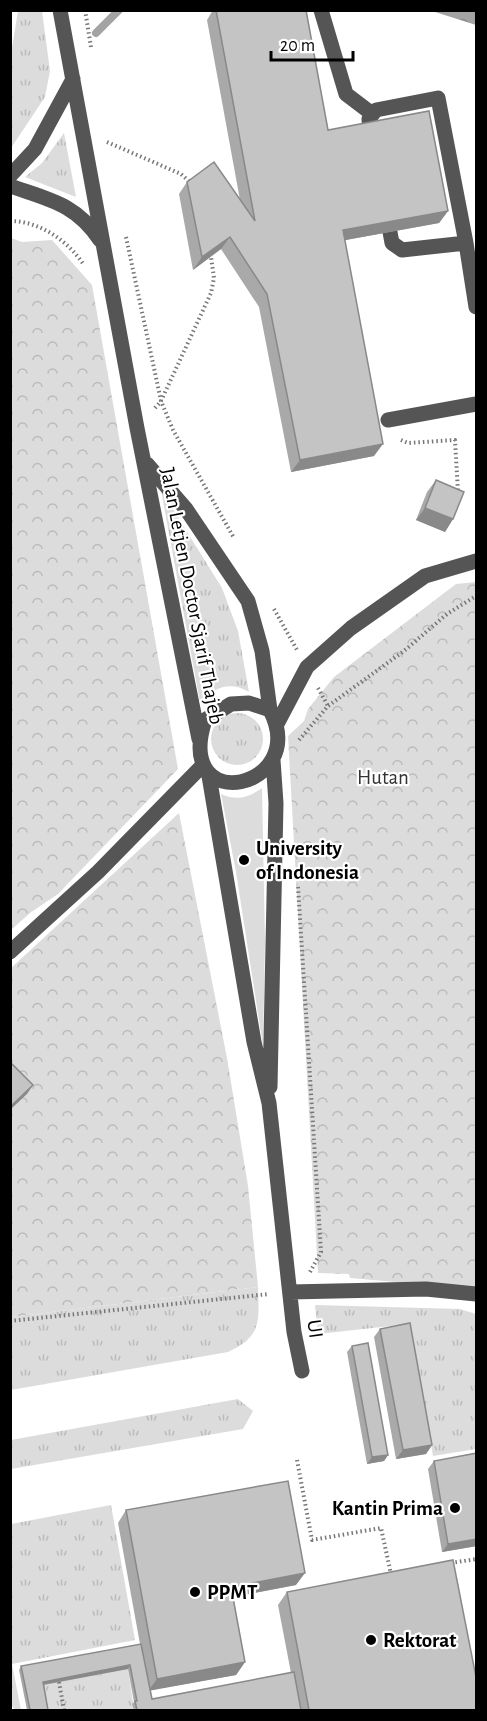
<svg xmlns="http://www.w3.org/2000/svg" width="487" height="1721" viewBox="0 0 487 1721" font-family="'Alegreya Sans',sans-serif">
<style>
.grass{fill:url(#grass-tufts)}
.forest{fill:url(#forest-crowns)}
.garden{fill:#dcdcdc}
.water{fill:url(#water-waves)}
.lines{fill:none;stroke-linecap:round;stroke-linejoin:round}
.stream{stroke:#a3a3a3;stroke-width:8}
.path{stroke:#777;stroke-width:4;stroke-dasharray:1.5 3;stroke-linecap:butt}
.minor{stroke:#555;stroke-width:15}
.wall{fill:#a9a9a9}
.shaded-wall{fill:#898989}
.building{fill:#c4c4c4;stroke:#898989;stroke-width:1.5}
.poi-dot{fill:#000;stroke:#fff;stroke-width:2}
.labels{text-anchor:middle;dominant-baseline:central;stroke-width:4.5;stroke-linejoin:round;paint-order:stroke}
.street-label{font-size:21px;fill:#000;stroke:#fff}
.park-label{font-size:21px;fill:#333;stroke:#fff}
.poi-label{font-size:21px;font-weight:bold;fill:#000;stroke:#fff;text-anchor:start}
</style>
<defs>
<pattern id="grass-tufts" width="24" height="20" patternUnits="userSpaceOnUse" patternTransform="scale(1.5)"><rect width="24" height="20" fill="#dcdcdc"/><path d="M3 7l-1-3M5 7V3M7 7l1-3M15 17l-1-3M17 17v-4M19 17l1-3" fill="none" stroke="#bbb"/></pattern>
<pattern id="forest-crowns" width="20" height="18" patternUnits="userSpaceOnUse" patternTransform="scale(1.5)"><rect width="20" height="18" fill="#dcdcdc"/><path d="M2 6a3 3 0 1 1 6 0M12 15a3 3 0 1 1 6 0" fill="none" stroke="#bbb"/></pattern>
<pattern id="water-waves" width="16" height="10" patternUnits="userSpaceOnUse" patternTransform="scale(1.5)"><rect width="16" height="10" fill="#a3a3a3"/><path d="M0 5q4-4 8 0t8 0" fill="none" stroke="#8b8b8b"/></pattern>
</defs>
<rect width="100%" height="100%" fill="#fff"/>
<path class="grass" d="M18,11H42L50,71L45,97L11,148V54Z
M64,133L76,197L25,177L42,163Z
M161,490L222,588L238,631L249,692C230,681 215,687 200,702Z
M211 739a26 26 0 1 1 52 0a26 26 0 1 1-52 0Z
M258,1287C259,1322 262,1336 228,1352L11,1390V1317Z
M315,1305L460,1309L476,1314V1449L433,1456L409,1324L318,1334Z
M238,1399L253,1411L243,1429L11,1469V1440Z
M111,1505L135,1640L12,1664L21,1710H15L10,1703L11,1524Z
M128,1669L134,1710H45L41,1685Z"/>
<path class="forest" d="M11,238L22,242L52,240L92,285L178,769L58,894L30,913L11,930Z
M476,582V1289L350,1278L349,1274L318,1273L288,736L304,721L308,709L334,677L456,584Z
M179,813L227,1058L248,1186L258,1287L11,1317L10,1110L27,1094L11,1077V968Z"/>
<path class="garden" d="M262,788L265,941L263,1046L236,872L221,794C237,801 248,798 262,788Z"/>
<path class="water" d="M432,11H476V25Z"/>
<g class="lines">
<path class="stream" d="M96,33L119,10"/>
<path class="path" d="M85,10L91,47
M107,142L181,174L191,183
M10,221C40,221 68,241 84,265
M126,237L161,401L173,430L234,538
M155,408L161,401L211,293L214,278L211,257
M401,440L408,443L455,440L458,492
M274,609L297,650
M318,688L328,706
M299,740L328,706L404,651L447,614L476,596
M298,887L321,1252L310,1272
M10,1321L269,1294
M297,1460L312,1540L381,1528L391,1574
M451,1563L476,1559
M59,1682L64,1710"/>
<path class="minor" d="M60,10L137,428L199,739
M321,10L346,94L371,113
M370,133L369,119L376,110L438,98L466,243L402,250L392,243L390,232
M10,176L35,149L73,79
M10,186C50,200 76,204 100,240
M466,243L476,307
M388,420L476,404
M147,464L186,509L248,601L262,651L270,710
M249,703L270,710C311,789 173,819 205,720L231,704Z
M277,724L307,667L351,628L425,576L476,561
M209,776L254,1042L269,1103L294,1332L302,1371
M10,952L98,872L202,766
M270,1087L276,803L273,760
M290,1292L426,1289L476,1294"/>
</g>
<path class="wall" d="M213,10H306L328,130L448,211L439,223L345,240L374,456L291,472L259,307L221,249L193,270L179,194L187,182L240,200L207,20Z
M436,480L453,519L445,532L416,520L427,492Z
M380,1329L432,1445L426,1454L396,1459L374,1337Z
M352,1346L388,1455L384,1461L367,1464L347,1352Z
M434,1461L477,1546L442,1552L428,1469Z
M126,1510L296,1585L233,1597L245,1662L236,1675L150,1690L152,1699L291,1673L278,1605L287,1592L477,1710H134L132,1704L134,1702L128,1669L44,1685L48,1710H27L19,1670L21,1666L140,1644L118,1523Z"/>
<path class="shaded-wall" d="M448,211L439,223L335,242L343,230Z
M230,237L221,249L193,270L202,257Z
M383,444L374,456L291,472L300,460Z
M425,508L453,519L445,532L416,520Z
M33,1085L27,1094L10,1110V1107Z
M432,1445L426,1454L396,1459L403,1450Z
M388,1455L384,1461L367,1464L372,1457Z
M477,1539V1546L442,1552L448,1544Z
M305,1573L296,1585L223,1599L231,1587Z
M245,1662L236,1675L148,1691L157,1679Z
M130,1665L128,1669L41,1685L43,1682Z"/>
<path class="building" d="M216,10H306L328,130L429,111L448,211L343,230L383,444L300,460L267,294L230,237L202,257L187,182L214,162L255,221Z
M436,480L464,492L453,519L425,508Z
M10,1062L33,1085L10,1107Z
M410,1323L432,1445L403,1450L380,1329Z
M368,1343L388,1455L372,1457L352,1346Z
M477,1453V1539L448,1544L434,1461Z
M288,1481L305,1573L231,1587L245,1662L157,1679L126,1510Z
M453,1560L477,1682V1710H309L287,1592Z
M141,1644L152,1699L294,1672L301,1710H137L135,1701H137L130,1665L43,1682L48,1710H30L21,1666Z"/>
<g class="poi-dot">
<circle cx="244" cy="860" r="6"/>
<circle cx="455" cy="1508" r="6"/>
<circle cx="195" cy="1592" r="6"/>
<circle cx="371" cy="1640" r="6"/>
</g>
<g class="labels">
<g class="street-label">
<text transform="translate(192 596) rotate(79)">Jalan Letjen Doctor Sjarif Thajeb</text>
<text transform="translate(315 1329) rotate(82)">UI</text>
</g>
<g class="park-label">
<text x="383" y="777">Hutan</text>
</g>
<g class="poi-label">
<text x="256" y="848">University<tspan x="256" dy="24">of Indonesia</tspan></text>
<text x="443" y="1508" text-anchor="end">Kantin Prima</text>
<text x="207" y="1592">PPMT</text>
<text x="383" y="1640">Rektorat</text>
</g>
</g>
<rect width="487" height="1721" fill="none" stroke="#000000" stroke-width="24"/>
<path d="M271 51v9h82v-9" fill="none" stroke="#000000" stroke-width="3"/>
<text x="280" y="51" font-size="18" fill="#000000" stroke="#ffffff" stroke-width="4.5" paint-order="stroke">20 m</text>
</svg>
